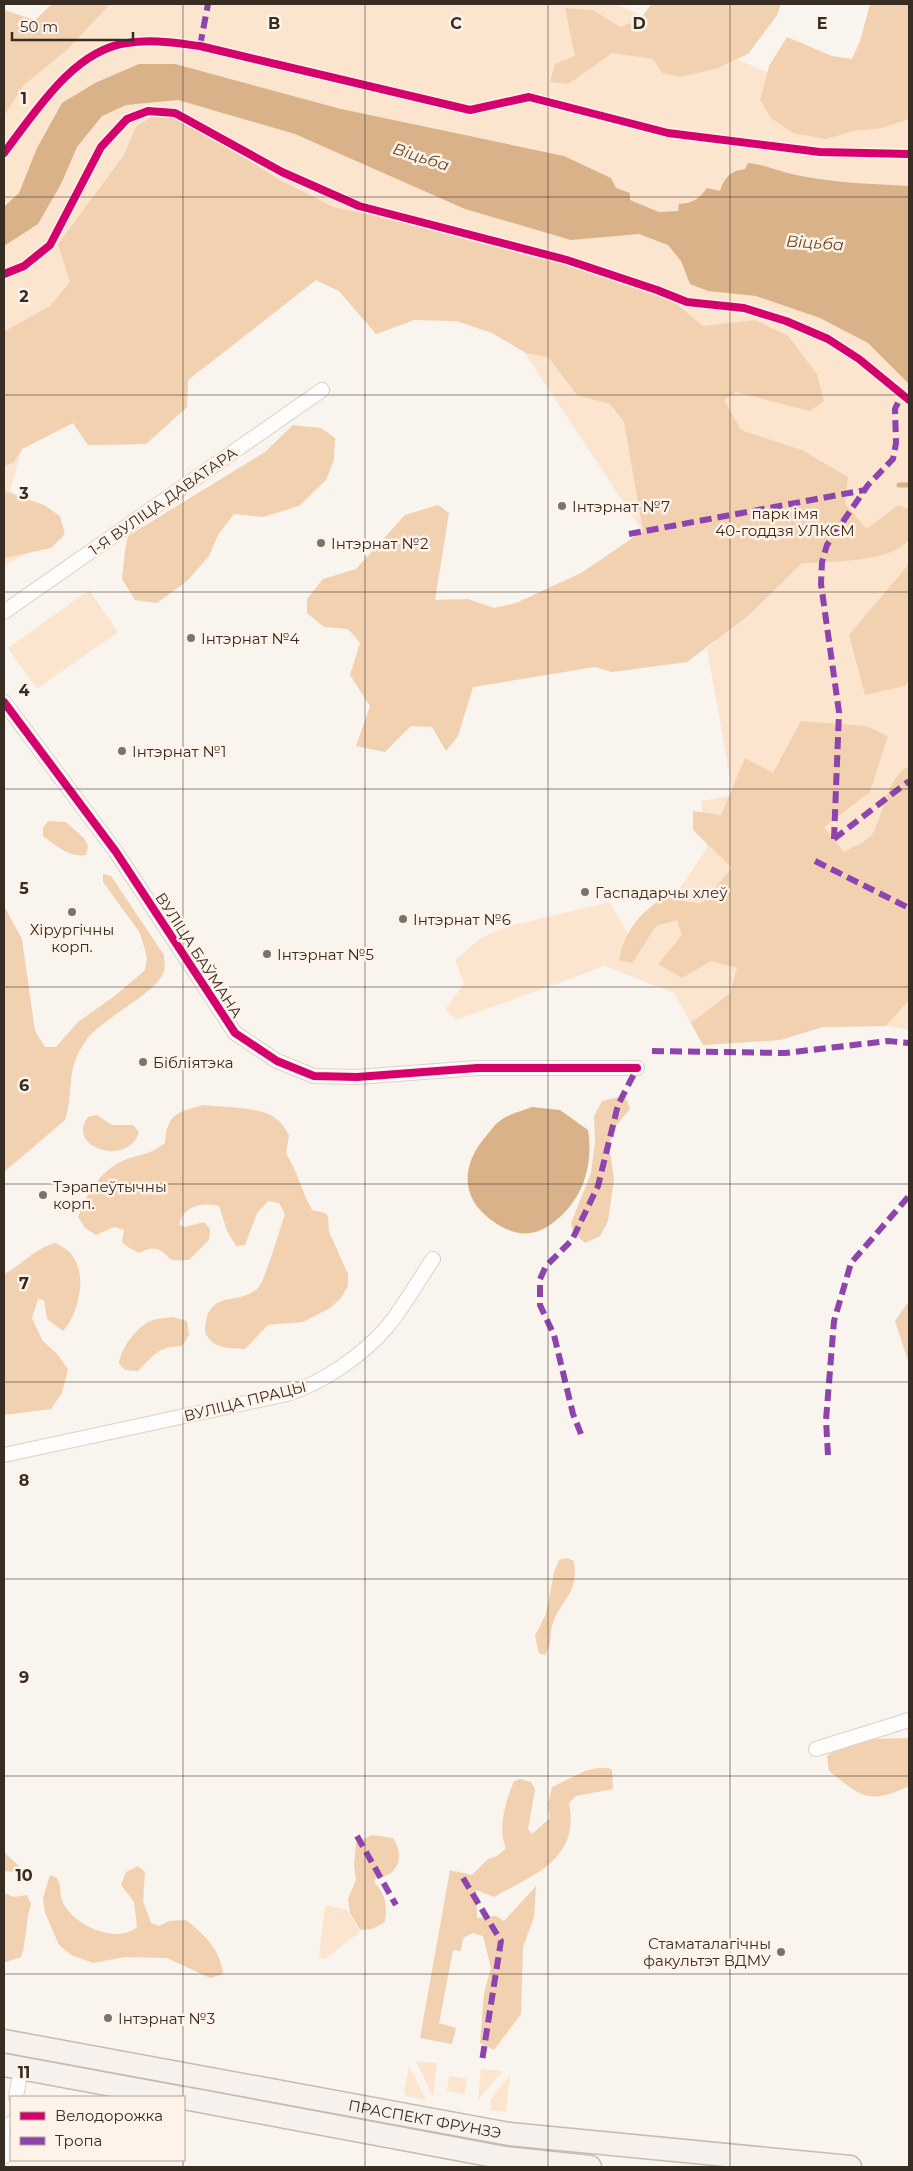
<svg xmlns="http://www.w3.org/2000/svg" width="913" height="2171" viewBox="0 0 913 2171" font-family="Montserrat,sans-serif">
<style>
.green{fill:#fce5ce}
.forest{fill:#f2d1b0}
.water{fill:#dab28a}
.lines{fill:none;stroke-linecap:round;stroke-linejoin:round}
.stream{stroke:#dab28a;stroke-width:5}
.minor-casing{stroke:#d9d2c9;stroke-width:16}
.primary-casing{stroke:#c6bbb1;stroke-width:25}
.minor{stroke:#fefdfc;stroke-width:14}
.primary{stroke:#f6f1ec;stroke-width:22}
.quiet{stroke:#8e44ad;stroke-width:6;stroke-dasharray:12 6;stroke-linecap:butt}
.cycleway-casing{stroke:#fff3e9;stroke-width:11}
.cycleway{stroke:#d6006c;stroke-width:8}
.grid{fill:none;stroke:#372d22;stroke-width:1;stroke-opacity:0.55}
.poi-dot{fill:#7b7369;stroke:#fff3e9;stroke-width:2}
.labels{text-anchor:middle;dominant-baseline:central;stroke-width:5;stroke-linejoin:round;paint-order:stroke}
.street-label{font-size:15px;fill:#372d22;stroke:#fff3e9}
.poi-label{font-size:15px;fill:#372d22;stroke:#fff3e9;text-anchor:start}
.park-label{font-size:15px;fill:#3e270f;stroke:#fff3e9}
.water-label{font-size:16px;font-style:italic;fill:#6b451c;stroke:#fff3e9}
.grid-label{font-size:16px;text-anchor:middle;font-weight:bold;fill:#372d22;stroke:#fff3e9;stroke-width:5;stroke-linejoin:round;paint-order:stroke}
</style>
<rect width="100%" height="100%" fill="#faf4ee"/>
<path class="green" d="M110,4H616L812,93L909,73V1030L886,1026L823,1027L780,1040L703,1045L674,993L605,966L456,1020L445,1009L464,984L455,960L481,938L505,927L609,902L631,938L683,884L707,848L701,801L733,795L707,648L716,642L487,296L451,321L414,320L376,334L339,291L316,280L188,380L187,407L146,444L88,445L73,423L22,449L10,490L57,536L4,566V116L24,85L67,50Z
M89,590L118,632L37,689L8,648Z
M325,1905L347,1910L360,1932L325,1959L319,1957Z
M416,2061L437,2063L433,2097Z
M409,2066L426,2100L406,2096L404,2091Z
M482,2069L503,2071L478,2100L481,2069Z
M510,2075L506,2112L490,2110L491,2099Z
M449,2076L467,2079L465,2094L447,2091Z"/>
<path class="forest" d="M52,4H110L67,50L24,85L4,116V10L35,20Z
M652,4H781L777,15L748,54L715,69L680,77L662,73L653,59L612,53L568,84L550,82L555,64L575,56L565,8L593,10L620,27L639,20Z
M870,4H909V119L882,128L853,131L826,139L793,133L771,118L760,100L769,66L787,37L832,56L852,59L860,41Z
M154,115L181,118L280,180L333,207L449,231L574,266L672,300L703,326L755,320L788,336L817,374L824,401L810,411L736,392L724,400L741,430L802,450L848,477L845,504L867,529L898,505L909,509V540C891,562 830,562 802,563L749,615L687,662L612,672L595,667L473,687L458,736L446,751L432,727L411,726L385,752L356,746L370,706L350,675L360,643L348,629L324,627L307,613V599L323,579L356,569L405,515L438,505L449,513L435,600L468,599L494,608L516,603L581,573L643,531L624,422L610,404L577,395L548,357L526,353L492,333L456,321L414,320L376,334L339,291L316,280L188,380L187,407L146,444L88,445L73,423L22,449L14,462L4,466V330H7L50,306L70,282L58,244L124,155L136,127Z
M293,425L321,428L335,438L334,460L326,480L299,506L263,517L234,514L218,535L209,556L187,581L157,603L135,600L122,579L125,550L128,536L265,452Z
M4,491L44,505L60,516L65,534L51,548L4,558Z
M909,564V680L905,686L865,695L849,635Z
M801,721L866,726L888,736L870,792L824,827L844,852C852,847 868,841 873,833C884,813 887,776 909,766V1000L886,1026L823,1027L780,1040L703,1045L691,1023L730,993L737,968L711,961L682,978L658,964L682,935L677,920L656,926L632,963L619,960C626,929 638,914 665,897L701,904L732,868L693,830V811L721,815L745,758L773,773Z
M48,821L66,822L84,838L88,846L86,855C69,858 56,845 43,836V828Z
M103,874L111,876L164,955C164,961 166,969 163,974C152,996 103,1018 87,1039C64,1070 75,1089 65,1120L4,1172V906L22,939L35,1031L45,1047H56L78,1022L116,995L145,970L147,957L140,933L103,882Z
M619,1097L627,1100L630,1109L614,1128L609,1145L614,1179L608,1221L600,1236L585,1243L573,1232L571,1223L591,1173L595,1141L594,1116L602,1101Z
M204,1105C223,1107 258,1107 274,1117C281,1122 285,1128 289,1135L286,1153C297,1171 302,1192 312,1210L325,1213L328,1216L329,1232L348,1274V1286L341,1298L330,1308L303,1322L268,1325L245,1349C230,1348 216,1349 207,1336C204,1332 205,1327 206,1321C212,1291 239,1305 257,1289C265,1282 280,1228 285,1214L279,1203L268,1201L257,1213L245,1245L236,1246L227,1231L219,1206C202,1202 183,1206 179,1225L185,1227L204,1222L210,1229L209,1240L189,1260C184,1260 178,1261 173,1260C167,1258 164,1251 157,1249C139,1246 146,1262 122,1242L124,1230L114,1227L96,1235L85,1228L78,1217C88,1191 102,1167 130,1158C147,1153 150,1154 165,1143C166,1114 179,1111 204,1105Z
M97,1115L112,1125H133L139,1132C128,1168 65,1147 88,1117Z
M56,1243C63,1247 70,1251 74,1258C87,1278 78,1315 63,1331L47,1319L44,1300L38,1299L32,1318L42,1340L58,1355L68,1369L62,1393L51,1409L4,1415V1274C22,1265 36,1247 56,1243Z
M909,1301V1364L895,1321Z
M172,1317L187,1321L189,1335L182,1346C156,1347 155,1355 138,1371L125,1370L119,1364C121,1348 134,1331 148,1322C154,1319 165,1318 172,1317Z
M567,1558L574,1561C579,1596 560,1599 552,1626C549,1639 553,1641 545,1655L539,1653L535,1636L546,1614L554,1572L559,1560Z
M909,1738V1786C868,1805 862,1797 829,1771L827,1756L839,1748L868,1739Z
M598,1768H608L612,1770L613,1789L576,1796L569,1803C580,1859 535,1874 494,1897L476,1890L477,1918L496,1916L504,1921L536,1886L534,1917L523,1947L521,2014L494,2050L480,2043L484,1993L491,1968L483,1936L473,1933L463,1938L461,1951L453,1950L439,2023L456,2028L452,2044L420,2038L450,1870L472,1875L488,1859L497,1856L506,1848C497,1829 506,1800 514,1781L520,1779L531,1782L535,1789L528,1829L532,1834L550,1818L548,1805L552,1787L585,1771Z
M372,1835L393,1838C405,1856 399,1876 376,1878L374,1882C386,1895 387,1904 385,1922L372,1929L360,1930L350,1913L348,1899L356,1880L354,1865L356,1843Z
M4,1852L20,1867L14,1872L4,1871Z
M138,1866L145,1872L143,1901L151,1923L159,1926L169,1921L186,1920C204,1934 221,1950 223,1974L210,1978L167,1958L125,1957L93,1963L71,1955L59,1945L45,1913L43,1898L50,1875L57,1878C62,1886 59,1892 62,1900C71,1925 117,1945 137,1927L134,1902L121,1885L126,1872Z
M4,1893L14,1897L27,1895L31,1904C25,1922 27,1940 21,1957L6,1962H4Z"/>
<path class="water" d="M139,64H175L341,109L564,156L611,178L616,188L630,193V200L659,212L678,211L679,204C693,203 699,199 707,188L720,191C725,177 730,171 745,169L748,163C767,165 782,173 801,176C837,183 873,184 909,186V384L868,343L820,318L756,296L708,291L690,284L681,261L668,245L639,234L571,240L465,209L295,134L178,100L126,105L102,116L77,147L61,184L38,224L4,246V207L19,193L37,148L62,103L95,83Z
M532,1107L560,1110L588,1130C592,1154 588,1182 573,1202C564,1215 547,1231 530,1233C518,1235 504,1229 494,1222C459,1199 461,1164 487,1135C491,1130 495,1124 500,1121C508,1114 522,1111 532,1107Z"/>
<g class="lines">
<path class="stream" d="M899,485H909"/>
<defs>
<path id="minor" d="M4,612L322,390
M4,702L116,852L235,1033L277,1061L314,1076L357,1077L477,1068H637
M4,1455L287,1394C323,1383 363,1355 388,1326C405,1305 418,1281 433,1259
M816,1749L909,1720
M16,2097L21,2068
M5,2156L11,2123"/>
<g id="primary">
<path id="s1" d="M4,2041L509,2134L850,2167"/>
<path d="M4,2065L177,2097"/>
<path d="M184,2098L505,2158L590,2167"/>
</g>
</defs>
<use href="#minor" class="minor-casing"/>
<use href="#primary" class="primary-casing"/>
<use href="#minor" class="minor"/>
<use href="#primary" class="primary"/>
<path class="quiet" d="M200,46L208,4
M629,534L865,490
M834,839L839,712L821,584L822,562L827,545L868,485L893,459L896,443L895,409L902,394
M834,839L909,781
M815,861L909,908
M652,1051L785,1053L888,1041L909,1043
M581,1434L573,1414L554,1335L540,1305V1279L546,1266L572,1240L598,1186L618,1105L637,1068
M828,1455L826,1420L834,1321L851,1263L909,1196
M357,1836L396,1905
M463,1878L501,1941L482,2061"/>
<defs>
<path id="cycleway" d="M4,153C34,114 73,50 127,43C151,39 175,43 200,46L470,110L529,97L668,133L820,152L909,154
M4,274L24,266L50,245L101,147L127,119L148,111L175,113L282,172L359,206L567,260L657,290L687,302L744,308L786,321L828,339L859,359L909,400
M4,702L116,852L235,1033L277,1061L314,1076L357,1077L477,1068H637"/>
</defs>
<use href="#cycleway" class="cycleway-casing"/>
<use href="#cycleway" class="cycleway"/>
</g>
<path class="grid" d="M183,4V2097M365,4V2167M548,4V2167M730,4V2167M4,197H909M4,395H909M4,592H909M4,789H909M4,987H909M4,1184H909M4,1382H909M4,1579H909M4,1776H909M4,1974H909M183,2160V2167"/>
<g class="poi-dot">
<circle cx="562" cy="506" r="5"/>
<circle cx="321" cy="543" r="5"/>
<circle cx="191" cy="638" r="5"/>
<circle cx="122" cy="751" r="5"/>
<circle cx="585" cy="892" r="5"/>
<circle cx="72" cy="912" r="5"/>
<circle cx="403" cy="919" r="5"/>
<circle cx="267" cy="954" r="5"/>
<circle cx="143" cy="1062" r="5"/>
<circle cx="43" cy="1195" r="5"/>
<circle cx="781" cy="1952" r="5"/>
<circle cx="108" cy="2018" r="5"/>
</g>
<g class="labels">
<g class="street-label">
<text transform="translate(163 501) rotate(-35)">1-Я ВУЛІЦА ДАВАТАРА</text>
<text transform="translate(199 955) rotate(57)">ВУЛІЦА БАЎМАНА</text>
<text transform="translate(245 1401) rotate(-14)">ВУЛІЦА ПРАЦЫ</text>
<text stroke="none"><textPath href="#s1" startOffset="428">ПРАСПЕКТ ФРУНЗЭ</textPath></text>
</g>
<g class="poi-label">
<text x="572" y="506">Інтэрнат №7</text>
<text x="331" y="543">Інтэрнат №2</text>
<text x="201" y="638">Інтэрнат №4</text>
<text x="132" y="751">Інтэрнат №1</text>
<text x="595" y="892">Гаспадарчы хлеў</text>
<text x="413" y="919">Інтэрнат №6</text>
<text x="72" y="929" text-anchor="middle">Хірургічны<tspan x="72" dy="17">корп.</tspan></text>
<text x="277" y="954">Інтэрнат №5</text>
<text x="153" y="1062">Бібліятэка</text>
<text x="53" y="1186">Тэрапеўтычны<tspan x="53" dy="17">корп.</tspan></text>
<text x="771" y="1943" text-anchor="end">Стаматалагічны<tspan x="771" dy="17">факультэт ВДМУ</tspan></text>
<text x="118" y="2018">Інтэрнат №3</text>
</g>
<g class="park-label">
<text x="785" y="513">парк імя<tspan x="785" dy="17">40-годдзя УЛКСМ</tspan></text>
</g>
<g class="water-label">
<text transform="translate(421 157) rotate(18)">Віцьба</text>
<text transform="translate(815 243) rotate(4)">Віцьба</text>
</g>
</g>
<g class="grid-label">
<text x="274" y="29">B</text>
<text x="456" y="29">C</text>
<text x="639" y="29">D</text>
<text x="822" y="29">E</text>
<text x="24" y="104">1</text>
<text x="24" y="302">2</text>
<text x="24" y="499">3</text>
<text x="24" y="696">4</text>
<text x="24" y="894">5</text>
<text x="24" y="1091">6</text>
<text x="24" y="1289">7</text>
<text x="24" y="1486">8</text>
<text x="24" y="1683">9</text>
<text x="24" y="1881">10</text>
<text x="24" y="2078">11</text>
</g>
<rect width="913" height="2171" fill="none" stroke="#372d22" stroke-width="10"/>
<rect x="10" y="2096" width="175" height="65" fill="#fff3e9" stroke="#afa499"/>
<rect x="20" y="2112" width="25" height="8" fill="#d6006c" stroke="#afa499"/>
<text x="55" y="2121" font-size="15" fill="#372d22">Велодорожка</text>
<rect x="20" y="2137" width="25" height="8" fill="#8e44ad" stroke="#afa499"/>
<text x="55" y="2146" font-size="15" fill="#372d22">Тропа</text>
<path d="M12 32v8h121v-8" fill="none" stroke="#372d22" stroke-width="2.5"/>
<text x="20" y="32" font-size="15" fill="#372d22" stroke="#fff3e9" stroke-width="4" paint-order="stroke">50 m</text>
</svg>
